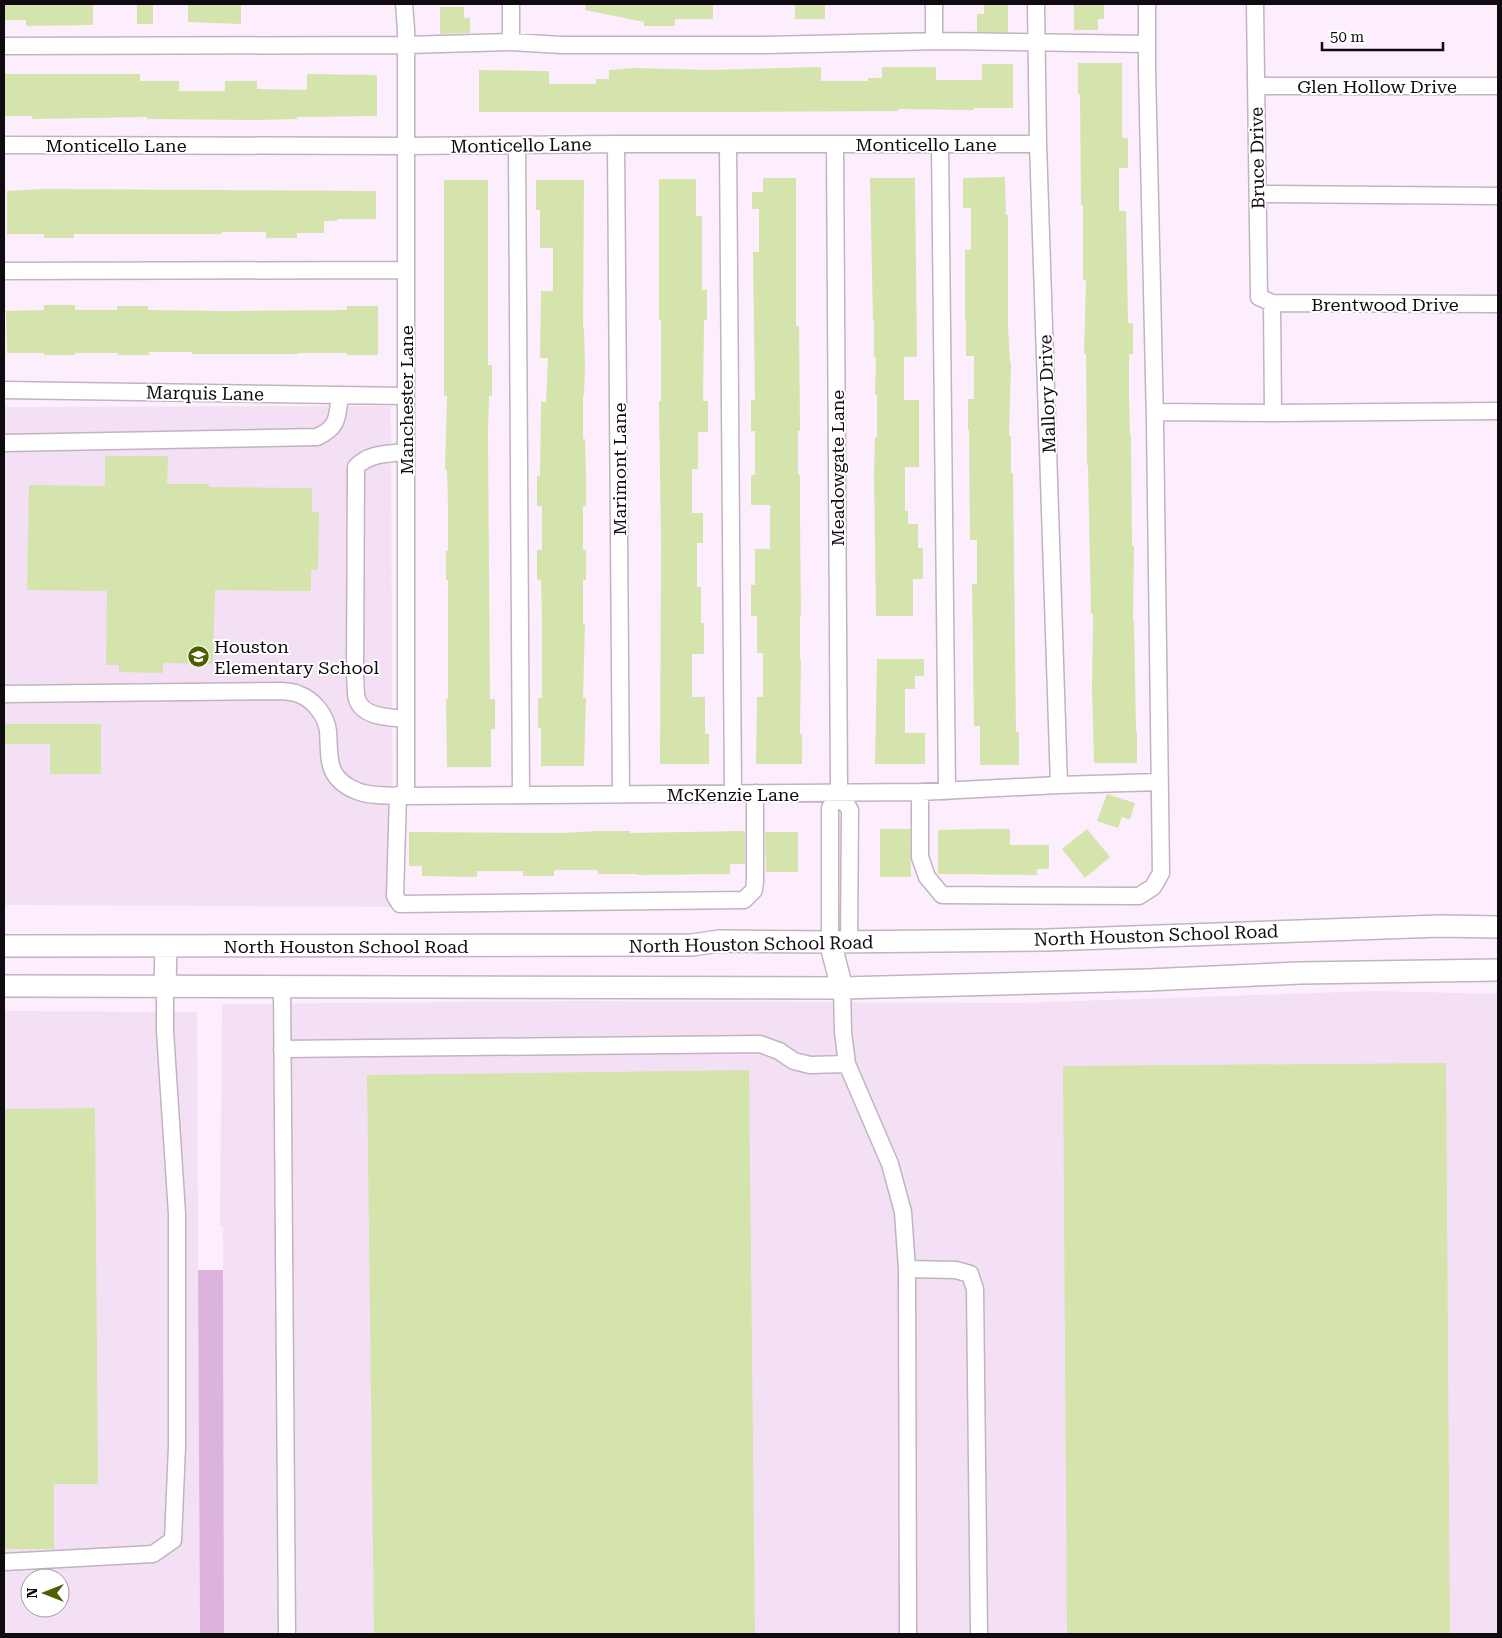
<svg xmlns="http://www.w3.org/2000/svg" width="1502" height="1638" viewBox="0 0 1502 1638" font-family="'Roboto Serif',serif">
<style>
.built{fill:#f4e0f4;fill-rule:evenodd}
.green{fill:#dbb3dc}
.building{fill:#d5e4ac}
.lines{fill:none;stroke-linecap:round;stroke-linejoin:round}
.minor-casing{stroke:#c2b3c2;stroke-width:19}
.major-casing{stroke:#c2b3c2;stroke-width:24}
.minor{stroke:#fff;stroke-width:16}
.major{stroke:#fff;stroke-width:21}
.labels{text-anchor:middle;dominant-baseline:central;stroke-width:4;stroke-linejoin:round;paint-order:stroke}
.street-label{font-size:18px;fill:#100b10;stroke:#fff}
.poi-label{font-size:18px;fill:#100b10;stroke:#fff;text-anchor:start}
</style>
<rect width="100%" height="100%" fill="#fdeefd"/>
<path class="built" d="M391,406L393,907L4,905V407Z
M1376,991L1498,994V1634H224L223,1226H220L222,1004L575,1001L1014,1003Z
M4,1011L197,1012L200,1634H4ZM30,1578H60V1608H30Z"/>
<path class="green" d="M198,1270H223L224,1634H200Z"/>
<path class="building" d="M4,4H93V25L26,26V20H4Z
M137,4H153V24H137Z
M188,4H241V24L188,22Z
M586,4H713V19H675V26H644V22L585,10Z
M795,4H825V19H795Z
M984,4H1008V32H977V14H984Z
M1074,4H1104V19H1098V30H1074Z
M440,7H464V18H470V33L440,34Z
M1078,63H1122V138H1128V168H1119V211H1126L1128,323H1133V354H1129V397L1130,435H1131L1132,546H1134L1133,621H1134L1136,732H1137V763H1094L1092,689L1093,614H1091L1088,465H1087L1086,354H1084L1086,280H1083V205H1081L1080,94H1078Z
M982,64H1013V108H974V110L898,109V111L742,112H479V70L549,71V84H596V79H609V70L635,68L711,70L821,67V81H868V78H882V67H936V80H982Z
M4,74H140V81H179V91H225V81H257V89L307,90V74L377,75V116L297,117V119L257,120L147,119V117L32,119V116H4Z
M1005,177L1006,215H1008V325L1010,362H1011L1009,436H1011V473H1013L1016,732H1019V765H980V726H974L972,584H977V540H970L969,430H968V399H974V356H966V319H965V250H971V208H963V178Z
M763,178H796V326H799L800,431H798V475H800V513L801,616H800V660H801L800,734H802V764H756L757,697H763V653H757V616H751V585H755V549H770V505H751V475H755V431H751V400H755L753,252H759V209H752V192H763Z
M870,178H915L917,357H904V400H919V467H905V511H908V524H918V548H923V579H913V616H876L874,474L875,437H877V395H875L876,357H874V320H873Z
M659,179H696V216H702V290H707V320H704L703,401H708V432H698V469H692V513H703V543H697V587H701V623H704V654H692V697H705V734H709V764H660L661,543L659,401H661V320H659Z
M444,180H488V365H492V396H489L488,433L490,699H495V729H491V767H447L446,699H448V580H446V551H448V507L447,470H445L447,396H444Z
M536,180H584L583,328H584L585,366L584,396H583V439H585L586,476V506H583V550H586V580H583V624H585L583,698H586L584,766H541V728H538V698H542V617L541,580H537V550H542V506H537V476H540L541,402H546L548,358H540L541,291H553V248H540V210H536Z
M44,189L376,191V219H337V221H324V233H297V238H266V232H222V234H74V238H44V234H7V191Z
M44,305H75V310H117V306H148V310L223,311L347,310V306H378V355H347V353H298V354H192V352H149V355H118V353H75V355H44V353H7L6,311L44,310Z
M105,456H168L167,484H209V487L312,488V512H319L318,570H311V591L215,590L213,664L163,663V673L119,672V665H106L107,591L27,590L29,485L105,486Z
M877,659H924V676H915V689H905V733H925V764H875Z
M4,724H101V774H50V744H4Z
M1107,794L1135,803L1130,820L1122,817L1118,828L1097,821Z
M880,829H910L911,877H880Z
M979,829H1010V845H1049V869H1037V875L938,874V830Z
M1087,829L1110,857L1085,878L1062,849Z
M598,831H630V833L743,831L745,832V864H730V874L637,875V874H598V870H554V876H523V871H477V877L422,876V866H409V832L561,833Z
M765,832H798V872H766Z
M1446,1063L1450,1634H1067L1063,1066Z
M749,1070L755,1634H374L367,1075Z
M95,1108L98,1484H54V1549H4V1109Z"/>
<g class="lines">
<defs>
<path id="minor" d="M404,4L406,29V796
M934,4V41
M1036,4L1038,144L1059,785
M1255,4L1259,297L1272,303L1498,304
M511,42L562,45H765L941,41L1147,44
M4,46L406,45L511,42V4
M1257,86H1498
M616,144L621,794
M728,144L733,793
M940,144L947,791
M4,145L406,146L616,144H1038
M517,145L521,795
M1258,194L1498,196
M4,271L406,270
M1272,303L1273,413L1498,411
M4,390L406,396
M1155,412L1273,413
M4,443L317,437C339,427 337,417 340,395
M406,452C388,454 369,453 356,467L355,676C356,683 355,692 357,699C363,718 390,717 406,719
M4,694L283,691C288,692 294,692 298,694C313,699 326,715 328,731C330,758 325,778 357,791C371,797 391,795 406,796L920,792L1059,785L1160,782
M920,792V857L927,877L942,895L1139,896L1153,887L1161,873L1155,422L1147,69V4
M839,793L850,810L849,942
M398,795L395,896L400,904L744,900L754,890L755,881V793
M830,942V808L839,793L835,144
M282,986L287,1634
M842,988L843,1032L847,1064L890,1164L903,1212L907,1269L908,1634
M282,1049L760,1044L779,1051L794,1061L810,1065L847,1064
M907,1269L956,1270L970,1274L975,1289L979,1634
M4,1562L153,1554L173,1540L177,1446V1214L165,1031V986"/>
<path id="major" d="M830,942L842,988
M4,946L692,945L719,941L830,942L1047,940L1440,926L1498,927
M4,986L842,988L1148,980L1300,973L1498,970
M165,986L166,946"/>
</defs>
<use href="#minor" class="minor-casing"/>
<use href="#major" class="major-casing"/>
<use href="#minor" class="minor"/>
<use href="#major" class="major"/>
</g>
<defs>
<symbol id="school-disc" viewBox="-11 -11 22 22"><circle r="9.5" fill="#4f5f00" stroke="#fff"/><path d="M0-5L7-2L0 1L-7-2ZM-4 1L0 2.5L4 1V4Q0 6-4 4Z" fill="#fff"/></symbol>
</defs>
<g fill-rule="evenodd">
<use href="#school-disc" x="186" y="644" width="25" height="25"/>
</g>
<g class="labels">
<g class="street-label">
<text x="1377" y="86">Glen Hollow Drive</text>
<text x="926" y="144">Monticello Lane</text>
<text x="116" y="145">Monticello Lane</text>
<text transform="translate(521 145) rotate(-1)">Monticello Lane</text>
<text transform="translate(1257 158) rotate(-91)">Bruce Drive</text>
<text x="1385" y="304">Brentwood Drive</text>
<text transform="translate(205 393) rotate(1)">Marquis Lane</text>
<text transform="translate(1047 394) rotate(-92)">Mallory Drive</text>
<text transform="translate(406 400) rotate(-90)">Manchester Lane</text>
<text transform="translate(837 468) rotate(-90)">Meadowgate Lane</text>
<text transform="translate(619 469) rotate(-90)">Marimont Lane</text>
<text x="733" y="794">McKenzie Lane</text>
<text transform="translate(1156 935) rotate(-2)">North Houston School Road</text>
<text transform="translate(751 944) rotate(-1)">North Houston School Road</text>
<text x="346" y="946">North Houston School Road</text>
</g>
<g class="poi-label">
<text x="214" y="646">Houston<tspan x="214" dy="21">Elementary School</tspan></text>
</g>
</g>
<rect width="1502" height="1638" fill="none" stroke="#100b10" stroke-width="10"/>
<g transform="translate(45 1593) rotate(270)"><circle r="24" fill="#ffffff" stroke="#9f9d9f"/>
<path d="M0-4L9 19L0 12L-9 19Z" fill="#4f5f00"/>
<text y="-8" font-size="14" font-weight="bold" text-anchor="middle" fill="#100b10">N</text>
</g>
<path d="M1322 42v8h121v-8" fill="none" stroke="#100b10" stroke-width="2.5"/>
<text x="1330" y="42" font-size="15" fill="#100b10" stroke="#ffffff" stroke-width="4" paint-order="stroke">50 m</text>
</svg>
